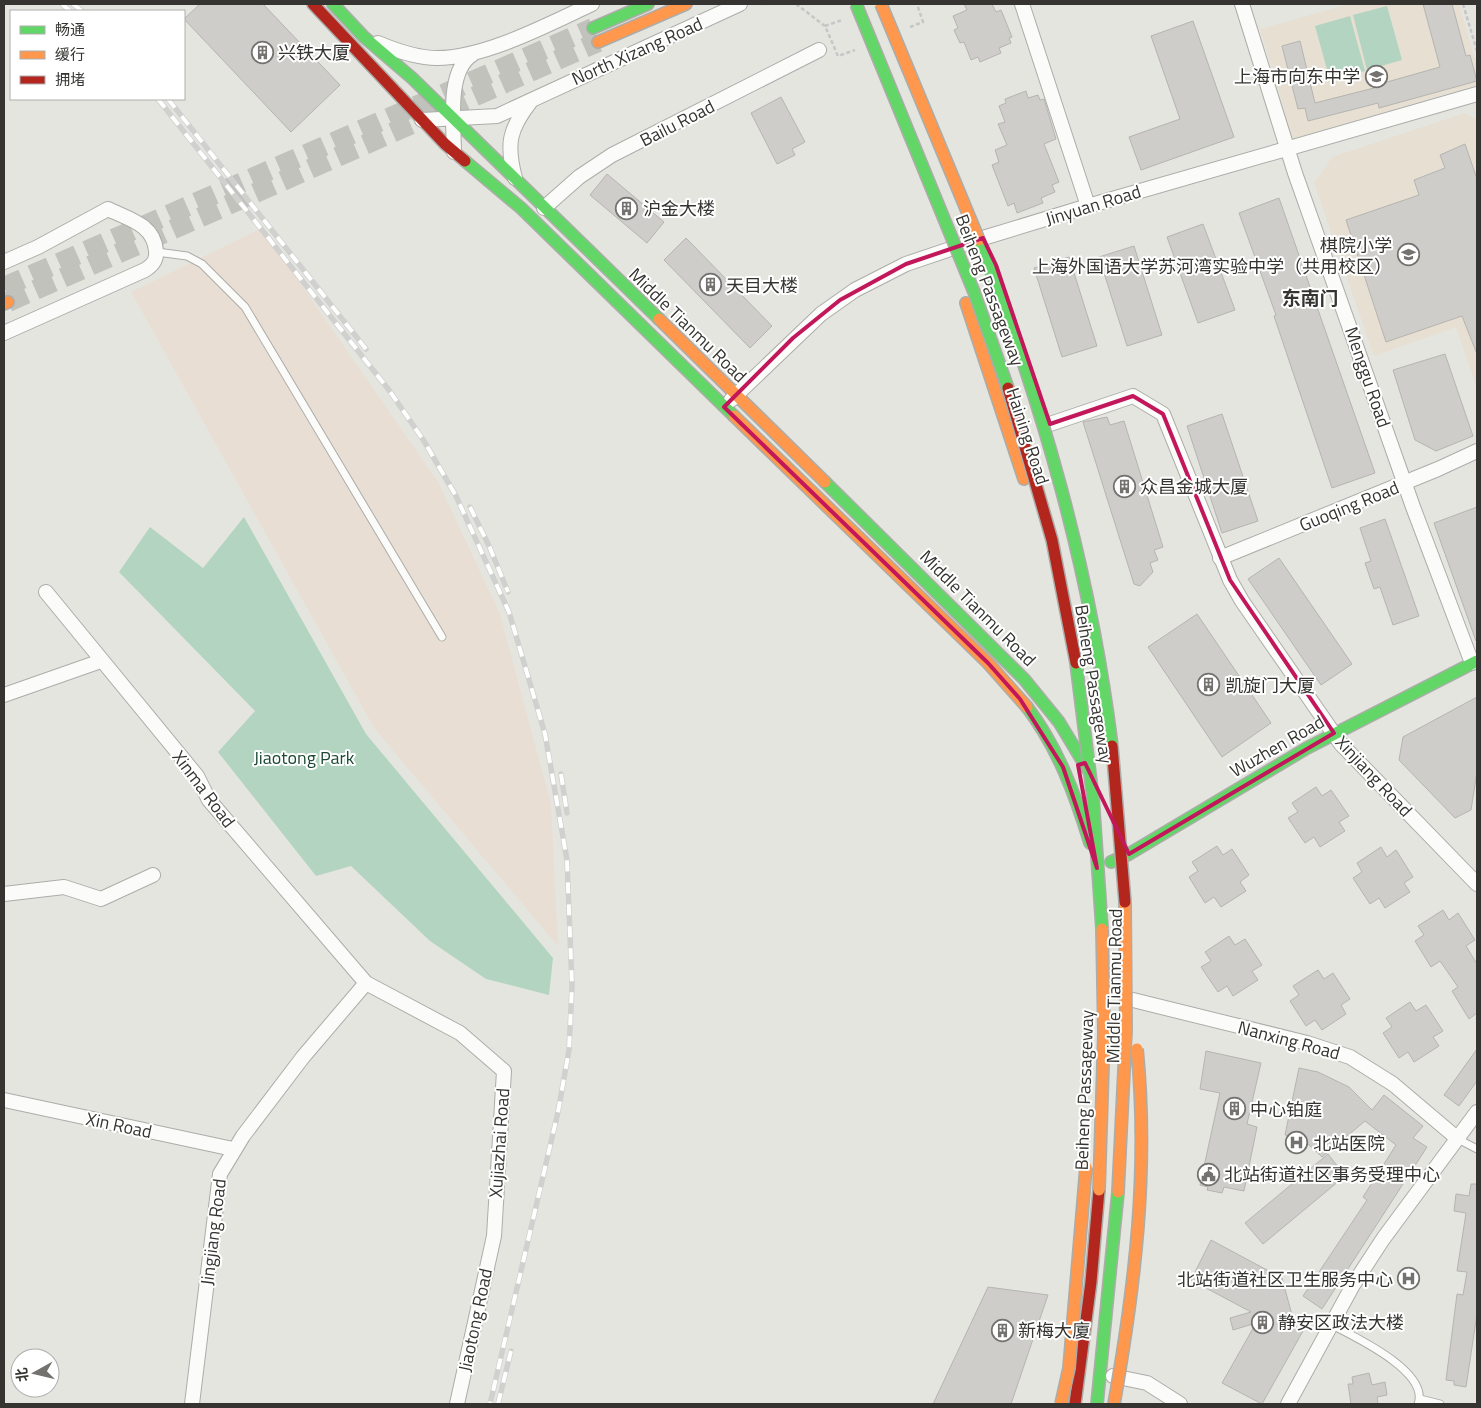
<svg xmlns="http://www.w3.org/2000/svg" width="1481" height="1408" viewBox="0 0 1481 1408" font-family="'Titillium Web','Noto Sans SC',sans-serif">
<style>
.industrial{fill:#e8ded3}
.education{fill:#e6dfd2}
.green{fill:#b3d4c0}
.building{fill:#cecdca;stroke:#b5b4b1}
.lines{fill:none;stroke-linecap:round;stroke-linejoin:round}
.secondary-tunnel{stroke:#c2c2bd;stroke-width:20;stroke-dasharray:20 10;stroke-linecap:butt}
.lane-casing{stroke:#acaca9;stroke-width:9}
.street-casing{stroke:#acaca9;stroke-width:16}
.fast-casing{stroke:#acaca9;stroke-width:14}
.slow-casing{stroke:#acaca9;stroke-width:14}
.jam-casing{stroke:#acaca9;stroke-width:14}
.path{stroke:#c7c6c6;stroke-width:2.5;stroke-dasharray:4 2.5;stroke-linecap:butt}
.lane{stroke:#fbfbfa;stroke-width:7}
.street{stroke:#fbfbfa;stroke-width:14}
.fast{stroke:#63d668;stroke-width:11}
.slow{stroke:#ff974d;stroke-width:11}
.jam{stroke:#b3261e;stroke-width:11}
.rail-casing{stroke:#d0d0cf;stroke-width:5.5}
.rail{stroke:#fff;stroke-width:4;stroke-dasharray:11;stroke-linecap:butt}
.fast-bridge-casing{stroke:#acaca9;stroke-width:14;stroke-linecap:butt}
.slow-bridge-casing{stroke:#acaca9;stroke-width:14;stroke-linecap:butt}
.jam-bridge-casing{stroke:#acaca9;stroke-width:14;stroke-linecap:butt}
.path-bridge{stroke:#c7c6c6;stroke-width:2.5;stroke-dasharray:4 2.5;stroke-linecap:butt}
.fast-bridge{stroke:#63d668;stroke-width:11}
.slow-bridge{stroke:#ff974d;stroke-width:11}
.jam-bridge{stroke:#b3261e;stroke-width:11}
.marked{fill:none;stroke:#c2185b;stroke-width:4;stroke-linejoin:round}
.labels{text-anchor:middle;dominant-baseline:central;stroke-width:4;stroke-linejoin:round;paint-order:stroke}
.street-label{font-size:18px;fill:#353431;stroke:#fff}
.poi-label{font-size:18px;fill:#353431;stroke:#fff;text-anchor:start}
.park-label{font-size:18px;fill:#1b4933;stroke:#fff}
.neighbourhood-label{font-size:19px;font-weight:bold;fill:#353431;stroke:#fff}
</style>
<rect width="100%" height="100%" fill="#e5e5e0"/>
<path class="industrial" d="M262,228L438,482L500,614L551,804L558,946L374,728L131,292Z"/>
<path class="education" d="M1349,4H1459L1477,67V85L1293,139L1260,29Z
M1465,113L1477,120V388L1456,327L1374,356L1314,183L1332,157Z"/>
<path class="green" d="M1387,6L1402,60L1367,70L1353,15Z
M1350,16L1365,71L1330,80L1315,26Z
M244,517L366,734L553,958L549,995L486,979L430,941L351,866L316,876L218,752L255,711L119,572L150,527L203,568Z"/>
<path class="building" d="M200,4H263L340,85L291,132L184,19Z
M964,4H992L996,12L1001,10L1012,37L1009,38L1011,43L999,48L1001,53L980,62L978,57L971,60L964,42L960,43L954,30L958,28L953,16L967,10Z
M1423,4H1452L1466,56L1470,55L1477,81L1379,108L1378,103L1308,121L1305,108L1298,109L1282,46L1300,41L1315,103L1374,88L1373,86L1440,67Z
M1193,21L1234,137L1141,170L1129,137L1180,119L1151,36Z
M1026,91L1028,98L1038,95L1040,100L1044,99L1056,139L1044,144L1059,182L1052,185L1055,192L1041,198L1043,203L1017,213L1014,203L1008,206L992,165L999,162L995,150L1007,145L998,124L1005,122L999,106L1006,103L1005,99Z
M781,97L805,142L792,149L795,155L777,164L751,113Z
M1465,144L1477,179V354L1462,316L1386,342L1346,220L1419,195L1414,180L1445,168L1440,155Z
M607,174L664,222L647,243L590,195Z
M1279,198L1375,473L1332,488L1274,316L1276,315L1239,213Z
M1203,224L1235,310L1198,323L1167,237Z
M686,238L772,326L750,348L664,260Z
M1134,246L1162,335L1127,346L1099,257Z
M1069,257L1097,346L1062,357L1034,268Z
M1445,354L1473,436L1436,451L1415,440L1393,370Z
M1222,414L1258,521L1222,533L1187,426Z
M1107,417L1110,425L1124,421L1163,547L1154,550L1158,560L1150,563L1153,572L1140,586L1134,584L1083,422Z
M1477,507V640L1476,641L1434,523Z
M1385,519L1419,616L1393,625L1380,587L1374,589L1365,563L1371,561L1360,528Z
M1279,558L1352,664L1321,685L1248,579Z
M1197,614L1271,723L1222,757L1148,647Z
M1477,697V772L1471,810L1455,818L1399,760L1403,737Z
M1316,787L1322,796L1331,790L1349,816L1339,822L1345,831L1320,847L1314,837L1305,843L1288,818L1298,812L1292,803Z
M1217,846L1223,855L1232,849L1249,875L1240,882L1246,891L1221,907L1214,897L1205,903L1189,877L1198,871L1192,862Z
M1381,847L1387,857L1396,850L1413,877L1404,883L1410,892L1385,908L1379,898L1370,904L1353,878L1362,872L1357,863Z
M1443,910L1449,920L1458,913L1475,940L1466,946L1477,964V1013L1469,1019L1452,991L1458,987L1440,961L1431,967L1415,941L1424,935L1418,926Z
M1229,936L1235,945L1245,939L1262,965L1252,971L1258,980L1233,996L1227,986L1218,992L1201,967L1211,961L1205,952Z
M1318,970L1324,979L1333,973L1350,999L1341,1005L1346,1014L1322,1030L1315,1020L1306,1026L1290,1001L1299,995L1293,986Z
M1410,1002L1416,1011L1426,1005L1443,1031L1433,1037L1439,1046L1414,1062L1408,1052L1399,1058L1383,1033L1392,1027L1386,1018Z
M1477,1049V1081L1459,1106L1444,1095Z
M1206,1051L1261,1063L1247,1124L1257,1127L1244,1191L1224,1187L1222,1193L1207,1190L1208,1187L1200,1185L1220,1093L1200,1089Z
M1299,1068L1318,1072L1349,1087L1372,1110L1384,1095L1423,1126L1413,1138L1427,1147L1322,1309L1303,1296L1367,1200L1363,1197L1396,1145L1365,1121L1322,1157L1307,1143L1293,1136L1285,1135Z
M1328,1154L1345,1176L1263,1244L1245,1223Z
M1471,1184H1477V1314L1466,1387L1454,1385V1381L1446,1380L1457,1294L1463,1295L1467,1272L1457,1271L1466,1213L1454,1211L1456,1194L1469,1196Z
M1211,1240L1282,1278L1295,1326L1303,1331L1262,1404L1222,1383L1256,1323L1233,1330L1230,1318L1251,1312L1191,1280Z
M988,1287L1048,1295L1011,1404H933Z
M1369,1373L1372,1385L1385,1382L1387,1395L1377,1397L1378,1404H1351L1348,1384H1353L1352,1377Z"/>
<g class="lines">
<path class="secondary-tunnel" d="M4,287L593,28
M8,302L598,42"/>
<defs>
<path id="lane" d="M157,252L187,256L202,264L245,307L442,637
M1458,1139L1477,1149
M1332,1325C1355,1337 1430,1372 1418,1404
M1420,1399L1440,1404"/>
<path id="street" d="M1022,4L1088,206
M1242,4L1295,173L1413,507L1472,663
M378,43C397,51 417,58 437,58C485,58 549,24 592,4
M422,120L497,116L740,4
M454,152C454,125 446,70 473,54
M515,178C506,144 509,129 531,101
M544,208L579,177L612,155L819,50
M4,262L38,247L108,209C128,219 154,224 156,251C157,260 153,265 145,270L4,333
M731,400L821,314L855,290L906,264L983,238L1088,206L1477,94
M1050,424L1133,396L1163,414L1230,580L1242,601L1341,744L1477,884
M1220,558L1438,469L1477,451
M46,592L197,776L209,800L366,983
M4,695L101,661
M4,894L64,887L101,899L153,875
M1133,1000L1307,1043L1350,1057L1393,1084L1458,1139
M4,1100L233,1149
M1113,1376L1147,1383L1180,1404
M192,1404L220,1174L243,1136L303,1057L366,983L460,1033L504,1071L494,1236L457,1404
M1288,1404L1353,1285L1383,1239L1477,1112"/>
<path id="fast" d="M333,4L364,37L412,78L659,319
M593,28L648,4
M465,161L521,208L734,416
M825,482L1024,679L1059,722L1088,770
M1027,707C1058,748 1075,794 1090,843
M1111,862L1129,854L1307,748L1477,661
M1097,1404L1118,1192"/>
<path id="slow" d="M598,42L686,4
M966,303L1024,479
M4,304L8,302
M659,319L825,482
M734,416L988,663L1027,707"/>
<path id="jam" d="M313,4L445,144L465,161
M1075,1404L1091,1282L1099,1190"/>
</defs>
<use href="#lane" class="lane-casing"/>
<use href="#street" class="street-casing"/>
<use href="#fast" class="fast-casing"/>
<use href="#slow" class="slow-casing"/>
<use href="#jam" class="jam-casing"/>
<path class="path" d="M759,4H767
M796,4L825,26L838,56L855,50
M1463,4L1477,51
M910,27L923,22L917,4"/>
<use href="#lane" class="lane"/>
<use href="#street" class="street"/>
<use href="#fast" class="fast"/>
<use href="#slow" class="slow"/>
<use href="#jam" class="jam"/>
<defs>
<path id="rail" d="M62,4L70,11
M73,4L82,11
M158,99L389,390L424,441L456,496L509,612L545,734L567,860L572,986L569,1050L558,1112L490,1404
M168,99L366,349
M470,507L490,548L508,592
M561,774L567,813
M498,1404L511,1351"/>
</defs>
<use href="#rail" class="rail-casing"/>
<use href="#rail" class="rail"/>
<defs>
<path id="fast-bridge" d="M856,4L974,292L1008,388
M979,240C1043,405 1090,570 1112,746
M1076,663L1093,798L1102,929"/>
<path id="slow-bridge" d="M881,4L979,240
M1099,1190L1104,1033L1102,929
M1118,1192L1126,1030L1125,902
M1061,1404L1069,1368L1086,1167
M1114,1404C1135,1286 1149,1169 1137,1049"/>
<path id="jam-bridge" d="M1008,388L1052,540L1076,663
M1112,746L1125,902"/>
</defs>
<use href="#fast-bridge" class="fast-bridge-casing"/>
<use href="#slow-bridge" class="slow-bridge-casing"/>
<use href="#jam-bridge" class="jam-bridge-casing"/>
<path class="path-bridge" d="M825,26L842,20"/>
<use href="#fast-bridge" class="fast-bridge"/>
<use href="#slow-bridge" class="slow-bridge"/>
<use href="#jam-bridge" class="jam-bridge"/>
</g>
<path class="marked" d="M983,238L996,265L1050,424L1133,396L1163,414L1230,580L1334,733L1129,854L1085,763L1078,765L1097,868L1063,767L1020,699L988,663L724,407L793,338L840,300L906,264Z"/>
<defs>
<symbol id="building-ring" viewBox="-11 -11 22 22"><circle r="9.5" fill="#fff" stroke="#73726e" stroke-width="1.5"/><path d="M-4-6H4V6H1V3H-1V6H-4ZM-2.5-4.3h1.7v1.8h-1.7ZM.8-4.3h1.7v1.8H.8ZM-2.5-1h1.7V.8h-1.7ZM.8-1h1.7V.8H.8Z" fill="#73726e"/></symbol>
<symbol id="school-ring" viewBox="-11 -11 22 22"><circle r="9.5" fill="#fff" stroke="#73726e" stroke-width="1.5"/><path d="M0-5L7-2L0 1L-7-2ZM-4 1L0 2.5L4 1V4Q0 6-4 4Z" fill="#73726e"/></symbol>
<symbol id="hospital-ring" viewBox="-11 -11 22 22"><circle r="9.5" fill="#fff" stroke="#73726e" stroke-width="1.5"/><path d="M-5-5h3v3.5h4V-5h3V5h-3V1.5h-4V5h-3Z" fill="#73726e"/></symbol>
<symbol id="civic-ring" viewBox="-11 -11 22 22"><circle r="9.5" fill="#fff" stroke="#73726e" stroke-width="1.5"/><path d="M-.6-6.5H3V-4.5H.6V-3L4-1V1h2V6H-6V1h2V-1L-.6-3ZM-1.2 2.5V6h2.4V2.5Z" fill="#73726e"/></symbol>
</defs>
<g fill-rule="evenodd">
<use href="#building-ring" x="250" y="40" width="25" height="25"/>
<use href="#school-ring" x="1364" y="64" width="25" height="25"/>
<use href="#building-ring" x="614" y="196" width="25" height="25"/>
<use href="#school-ring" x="1396" y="242" width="25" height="25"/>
<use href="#building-ring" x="698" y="272" width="25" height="25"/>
<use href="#building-ring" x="1112" y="474" width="25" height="25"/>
<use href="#building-ring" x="1196" y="672" width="25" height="25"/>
<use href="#building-ring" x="1222" y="1096" width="25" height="25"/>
<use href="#hospital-ring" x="1284" y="1130" width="25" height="25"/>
<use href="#civic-ring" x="1196" y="1162" width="25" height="25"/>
<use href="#hospital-ring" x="1396" y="1266" width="25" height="25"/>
<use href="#building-ring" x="1250" y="1310" width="25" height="25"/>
<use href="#building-ring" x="990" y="1318" width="25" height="25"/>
</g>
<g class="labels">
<g class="street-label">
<text transform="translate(637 51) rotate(-24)">North Xizang Road</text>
<text transform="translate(677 123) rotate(-27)">Bailu Road</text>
<text transform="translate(1093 205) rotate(-17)">Jinyuan Road</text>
<text transform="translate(990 290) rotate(69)">Beiheng Passageway</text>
<text transform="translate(688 325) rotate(44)">Middle Tianmu Road</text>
<text transform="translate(1368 377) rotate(71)">Menggu Road</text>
<text transform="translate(1028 436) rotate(72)">Haining Road</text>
<text transform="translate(1349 506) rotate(-22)">Guoqing Road</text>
<text transform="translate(978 608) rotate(45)">Middle Tianmu Road</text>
<text transform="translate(1094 684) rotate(81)">Beiheng Passageway</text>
<text transform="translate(1277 746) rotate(-30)">Wuzhen Road</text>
<text transform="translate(1374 776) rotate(47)">Xinjiang Road</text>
<text transform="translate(204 789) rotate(53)">Xinma Road</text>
<text transform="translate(1114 986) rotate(-89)">Middle Tianmu Road</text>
<text transform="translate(1289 1040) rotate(15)">Nanxing Road</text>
<text transform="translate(1084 1090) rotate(-88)">Beiheng Passageway</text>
<text transform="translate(119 1125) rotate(12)">Xin Road</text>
<text transform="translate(499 1143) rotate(-86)">Xujiazhai Road</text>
<text transform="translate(213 1232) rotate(-83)">Jingjiang Road</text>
<text transform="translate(475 1320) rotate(-78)">Jiaotong Road</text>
</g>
<g class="poi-label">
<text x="278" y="52">兴铁大厦</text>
<text x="1360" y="76" text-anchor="end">上海市向东中学</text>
<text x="643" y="208">沪金大楼</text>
<text x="1392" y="245" text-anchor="end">棋院小学<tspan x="1392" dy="21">上海外国语大学苏河湾实验中学（共用校区）</tspan></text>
<text x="726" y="285">天目大楼</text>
<text x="1140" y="486">众昌金城大厦</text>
<text x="1225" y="685">凯旋门大厦</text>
<text x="1250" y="1109">中心铂庭</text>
<text x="1313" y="1143">北站医院</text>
<text x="1224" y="1174">北站街道社区事务受理中心</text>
<text x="1393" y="1279" text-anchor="end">北站街道社区卫生服务中心</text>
<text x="1278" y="1322">静安区政法大楼</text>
<text x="1018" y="1330">新梅大廈</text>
</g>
<g class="park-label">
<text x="304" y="757">Jiaotong Park</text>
</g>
<g class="neighbourhood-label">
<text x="1310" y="297">东南门</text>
</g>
</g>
<rect width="1481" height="1408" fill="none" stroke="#353431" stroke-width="10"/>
<rect x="10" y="10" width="175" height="90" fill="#ffffff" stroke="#aeaead"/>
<rect x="20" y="26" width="25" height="8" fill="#63d668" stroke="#aeaead"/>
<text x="55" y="35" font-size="15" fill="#353431">畅通</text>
<rect x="20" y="51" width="25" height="8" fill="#ff974d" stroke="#aeaead"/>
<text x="55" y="60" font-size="15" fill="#353431">缓行</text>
<rect x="20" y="76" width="25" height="8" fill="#b3261e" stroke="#aeaead"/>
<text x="55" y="85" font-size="15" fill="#353431">拥堵</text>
<g transform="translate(35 1373) rotate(262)"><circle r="24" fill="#ffffff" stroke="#aeaead"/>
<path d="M0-4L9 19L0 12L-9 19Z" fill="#73726e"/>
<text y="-8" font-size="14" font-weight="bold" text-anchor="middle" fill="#353431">北</text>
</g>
</svg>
